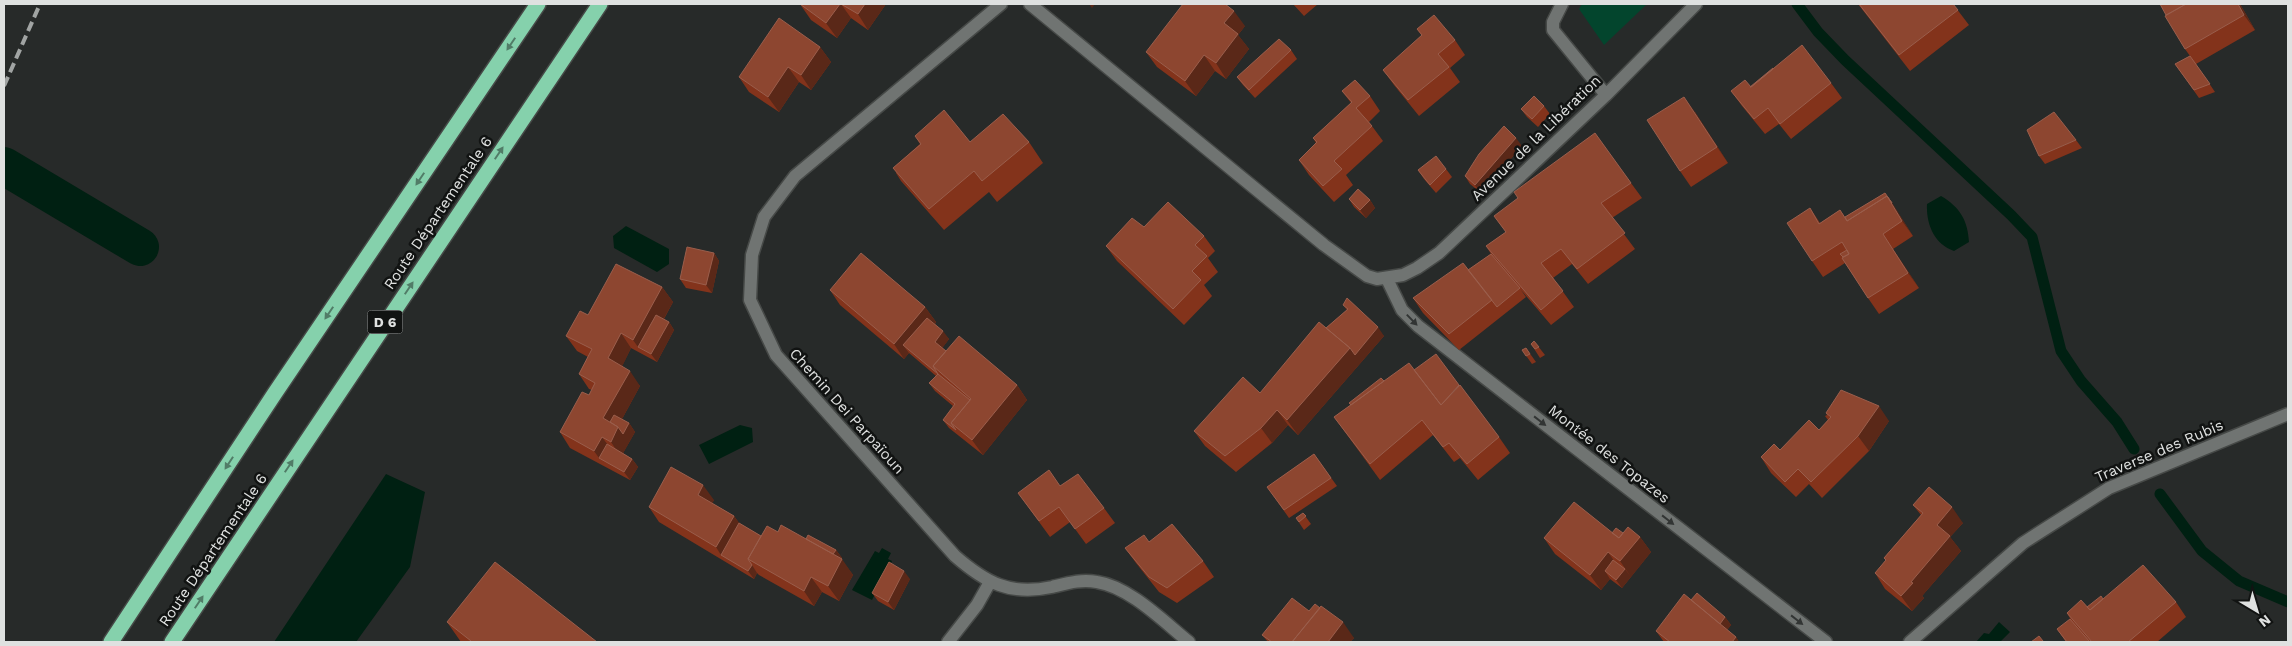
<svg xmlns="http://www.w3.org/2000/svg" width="2292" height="646" viewBox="0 0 2292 646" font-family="'Work Sans',sans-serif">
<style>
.green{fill:#03452d}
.water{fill:#002012}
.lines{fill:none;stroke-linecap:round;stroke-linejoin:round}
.stream{stroke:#002012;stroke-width:11}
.canal{stroke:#002012;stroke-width:38}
.minor-casing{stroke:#464947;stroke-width:15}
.highway-casing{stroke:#464947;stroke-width:18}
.minor{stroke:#707472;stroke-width:12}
.highway{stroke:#85d1ac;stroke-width:15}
.rail{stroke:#a1a4a3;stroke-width:4;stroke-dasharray:10 5;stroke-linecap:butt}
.wall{fill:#83331b}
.shaded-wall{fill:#5a2818}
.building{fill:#8d4630;stroke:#9a5e4c}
.oneway{fill:#517c67}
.oneway2{fill:#323534}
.labels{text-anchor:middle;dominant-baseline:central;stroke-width:5;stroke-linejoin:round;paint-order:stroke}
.shield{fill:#111312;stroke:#a1a3a2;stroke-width:1}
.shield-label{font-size:14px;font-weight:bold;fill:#dfe1e0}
.street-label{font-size:15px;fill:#dfe1e0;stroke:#111312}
</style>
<rect width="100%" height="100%" fill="#272a29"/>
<path class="green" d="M1582,4H1647L1604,45L1579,9Z"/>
<path class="water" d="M1941,196C1960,207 1968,221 1969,242L1954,251C1934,244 1926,224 1927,204Z
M626,226L669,249V264L657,272L614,248L613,236Z
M740,425L752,428L753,442L709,464L699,445Z
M386,474L425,492L410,567L356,642H274Z
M882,548L891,553L888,559L892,561L872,600L852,590L875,551L879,553Z
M1999,622L2010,632L2000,642H1976L1984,633L1989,634Z"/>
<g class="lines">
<path class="stream" d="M1797,4L1818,32L1845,60L2011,215L2032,237L2061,351L2081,381L2117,422L2134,449
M2160,494L2202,551L2239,581L2288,602"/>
<path class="canal" d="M4,166L140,247"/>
<defs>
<path id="minor" d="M1001,4L795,176L764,217L752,255L750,300L776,355L955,556C986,583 1010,596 1052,587C1068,583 1081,579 1097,582C1130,587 1164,622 1189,642
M1030,4L1324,245L1367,276L1377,279L1403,275L1417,268L1439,253L1606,95L1696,4
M1562,4L1553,22V30L1606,95
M1387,279L1402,310L1418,326L1826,642
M948,642L977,605L990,582
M1910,642L2023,543L2109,488L2288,414"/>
<path id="highway" d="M111,642L275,393L538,4
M172,642L600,4"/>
</defs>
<use href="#minor" class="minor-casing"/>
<use href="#highway" class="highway-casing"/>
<use href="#minor" class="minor"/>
<use href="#highway" class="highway"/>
<path class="rail" d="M4,86L40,4"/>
</g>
<path class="wall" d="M800,4H886L868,30L851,18L837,38L811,20Z
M1293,4H1318L1304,16Z
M1858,4H1953L1969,25L1910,71Z
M2160,4H2240L2255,30L2196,64L2215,92L2199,98L2175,64L2190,56L2185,49Z
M1245,26L1238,35L1249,49L1226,79L1215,71L1196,96L1157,67L1146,52Z
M1417,29L1455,40L1465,55L1450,68L1460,82L1419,116L1394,85L1383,70L1422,36Z
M820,47L831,62L811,90L799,82L779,112L749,92L739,77Z
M1291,50L1297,59L1255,98L1243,85L1237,77Z
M1831,83L1842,98L1791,139L1779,124L1765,134L1742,106L1731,91L1750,87Z
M1342,91L1370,96L1380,111L1369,122L1383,141L1346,175L1353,185L1334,202L1309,175L1299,160L1316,143L1313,138L1351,103Z
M1544,106L1550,114L1538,127L1527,117L1521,109Z
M1695,112L1728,163L1691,187L1680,171Z
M915,136L970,142H1029L1043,163L997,202L989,192L944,230L901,181L896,173V172L893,168L920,144Z
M2076,140L2082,148L2045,164L2039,156Z
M1522,146L1481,193L1470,184L1465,176Z
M1446,169L1452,177L1436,193L1424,179L1418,170Z
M1631,183L1642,198L1612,218L1635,249L1588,284L1572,264L1553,278L1574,307L1551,325L1521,290L1526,297L1459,350L1423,313L1413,298L1468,270L1491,254L1486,246L1506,232L1494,216Z
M1885,193L1913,236L1893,249L1919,288L1879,314L1868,298L1845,263L1823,277L1812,261L1810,208L1820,223L1840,210L1845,217Z
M1349,199L1370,200L1375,208L1366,218L1354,207Z
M1144,227L1204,236L1215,251L1208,258L1218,272L1204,285L1212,296L1184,325L1117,261L1106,246Z
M714,253L719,261L712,293L686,288L680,279Z
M662,287L673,302L664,319L669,322L674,330L657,362L631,348L622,366L640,386L622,419L629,423L635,432L623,453L632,459L638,467L630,480L570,448L560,432L589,395L592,390L589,389L579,374L588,357L577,351L566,336L588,315Z
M830,290L925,307L936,322L935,324L949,339L942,348L946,351L1017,385L1027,400L983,455L949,428L943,420L953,406L935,391L929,383L936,376L909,353L904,359L840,305Z
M1343,305L1384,336L1298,435L1288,425L1272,443L1236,472L1205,446L1194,431L1260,393L1326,328L1347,310Z
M1534,341L1545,355L1540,358L1531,344Z
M1526,348L1536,362L1532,364L1522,350Z
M1414,370L1499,437L1510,453L1478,480L1460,458L1454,462L1433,435L1380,480L1334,417L1384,381Z
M1826,413L1889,421L1869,451L1822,498L1809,484L1796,497L1771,473L1761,457L1780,450L1819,430L1828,420L1825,416L1827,415Z
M1314,454L1337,486L1289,518L1267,487Z
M1060,486L1104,508L1115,523L1086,544L1070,522L1050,537L1018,493Z
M714,500L712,503L734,516L739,523L761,536L778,532L806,539L836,550L842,558L841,559L853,575L839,601L822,592L814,606L759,575L757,573L754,579L659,522L649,507Z
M1913,505L1963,523L1950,537L1961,551L1922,596L1924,598L1912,611L1885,589L1875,573L1886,560L1884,558L1921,515Z
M1303,513L1311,524L1304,530L1296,518Z
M1623,533L1640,537L1651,552L1622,588L1610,579L1601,590L1555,554L1544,538Z
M1149,542L1203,561L1214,577L1177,603L1159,592L1136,563L1125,548Z
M910,579L894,610L878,601L872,593Z
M2103,599L2176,602L2186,617L2157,642H2066L2057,629L2071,620L2067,613L2087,607Z
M1691,600L1725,617L1731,625L1727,630L1736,637L1739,642H1664L1656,631Z
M1309,611L1354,638L1350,642H1268L1262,635Z
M447,622L597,642H461Z"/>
<path class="shaded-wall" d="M840,4H841L851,18L837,38L826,23Z
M865,4H886L868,30L858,14Z
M1089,4H1095L1092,8Z
M2238,4H2240L2255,30L2244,15Z
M1234,11L1245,26L1238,35L1249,49L1226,79L1216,63L1224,23Z
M820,47L831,62L811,90L801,75Z
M1204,55L1215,71L1196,96L1185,81Z
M788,67L799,82L779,112L768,97Z
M1684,97L1695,112L1728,163L1717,147Z
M1516,138L1522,146L1481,193L1475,185Z
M1885,193L1891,201L1913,236L1902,221Z
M1370,200L1375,208L1366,218L1360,210Z
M1883,234L1919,288L1908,273Z
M714,253L719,261L712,293L706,285Z
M662,287L673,302L646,351L638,347L633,340Z
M925,307L936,322L911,351L903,345L909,353L904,359L894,344Z
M669,322L674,330L657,362L651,354Z
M1378,327L1384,336L1298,435L1287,420L1350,348Z
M943,331L949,339L941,350L935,342Z
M621,333L631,348L619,373L608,358Z
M630,371L640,386L616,430L603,418Z
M1017,385L1027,400L983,455L972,440Z
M1879,406L1889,421L1869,451L1858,436Z
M1277,410L1288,425L1272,443L1261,428Z
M629,423L635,432L621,457L611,442L618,427Z
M602,437L613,452L599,458L594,451Z
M632,459L638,467L630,480L624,472Z
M703,485L714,500L709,510L698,495Z
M1952,507L1963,523L1950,537L1961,551L1922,596L1924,598L1912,611L1901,596L1911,582L1937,525Z
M734,516L745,531L721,555L716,547Z
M1640,537L1651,552L1631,577L1620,561Z
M836,550L842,558L837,566L831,557Z
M1608,552L1619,568L1605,571L1610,579L1601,590L1590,575Z
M842,559L853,575L839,601L828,586Z
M752,565L757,573L754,579L748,571Z
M1625,569L1631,577L1622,588L1616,580Z
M904,571L910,579L894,610L888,602Z
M811,577L822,592L814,606L804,591Z
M1725,617L1731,625L1724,634L1718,626Z
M1343,622L1354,638L1350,642H1328Z
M1736,637L1739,642H1732Z"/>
<path class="building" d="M800,4H840L826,23Z
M841,4H865L858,14Z
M1183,4H1225L1234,11L1224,23L1238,34L1216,63L1204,55L1185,81L1146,52Z
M1859,4H1953L1958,10L1899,55Z
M2160,4H2186L2166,15Z
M2186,4H2238L2244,15L2185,49L2165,16Z
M1434,15L1455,40L1438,54L1449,67L1408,100L1383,70L1422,35L1417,29Z
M779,18L820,47L801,75L788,67L768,97L739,77Z
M1279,39L1291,50L1249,90L1237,77Z
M1802,45L1831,83L1780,124L1768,108L1754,119L1731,91L1745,80L1751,87Z
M2190,56L2210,84L2194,90L2175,64Z
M1773,68V69L1751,87H1750Z
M1355,80L1370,96L1356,108L1372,126L1334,161L1342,169L1323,186L1299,160L1317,142L1313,138L1352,102L1342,91Z
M1534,96L1544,106L1532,119L1521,109Z
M1684,97L1717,147L1680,171L1647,120Z
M944,110L970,142L1003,114L1029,142L982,181L974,171L929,209L893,168L921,144L915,136Z
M2054,112L2076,140L2039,156L2027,130Z
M1504,126L1516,138L1475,185L1465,176L1479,154Z
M1595,133L1631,183L1601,203L1625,233L1577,269L1561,249L1541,263L1563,291L1541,310L1486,246L1506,232L1494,216L1518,198L1514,192Z
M1436,156L1446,169L1430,185L1418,170Z
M1358,189L1370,200L1360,210L1349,199Z
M1885,193L1892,203L1887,196L1847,221L1845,217Z
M1887,196L1902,221L1883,234L1908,273L1868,298L1842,258L1849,254L1842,242L1812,261L1787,223L1810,208L1819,224L1840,210L1847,221Z
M1168,202L1204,236L1195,245L1207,256L1192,271L1201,280L1173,309L1106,246L1132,218L1144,227Z
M687,247L714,253L706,285L680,279Z
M1847,250L1849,254L1843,257L1840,254Z
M861,253L925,307L894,344L830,290Z
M1491,254L1520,288L1497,307L1468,270Z
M1463,263L1492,300L1449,334L1413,298Z
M616,264L662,287L633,340L621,333L608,358L630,371L603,418L618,427L611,442L602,437L594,451L560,432L582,392L589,395L595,383L579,374L592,349L566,336L580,311L588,315Z
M1347,298L1378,327L1355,355L1350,348L1326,328L1348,309L1343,305Z
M656,315L669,322L651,354L638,347Z
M927,318L943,331L935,342L946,351L933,366L938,374L903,345Z
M1319,322L1350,348L1287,420L1277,410L1261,428L1225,456L1194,431L1243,377L1260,393Z
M959,336L1017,385L972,440L951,423L971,399L933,366Z
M1534,341L1539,347L1535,349L1531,344Z
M1526,348L1530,354L1526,356L1522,350Z
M1436,354L1459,385L1441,405L1414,370Z
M1409,363L1441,405L1460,385L1499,437L1467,464L1449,443L1443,447L1422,420L1370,464L1334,417Z
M938,374L970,400L951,423L956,430L943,420L955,404L929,383Z
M1381,378L1384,381L1351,405L1349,403Z
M1841,390L1879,406L1858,436L1811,482L1798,469L1785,482L1761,457L1774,444L1780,450L1809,420L1819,430L1831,417L1826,413Z
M614,415L629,423L623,434L618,427L610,422Z
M607,444L632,459L624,472L599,458Z
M1314,454L1331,478L1284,510L1267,487Z
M671,467L703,485L698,495L734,516L716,547L649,507Z
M1049,470L1060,486L1078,474L1104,508L1075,529L1059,507L1039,521L1018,493Z
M1929,487L1952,507L1937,525L1950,536L1911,582L1913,583L1901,596L1875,573L1886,560L1884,558L1923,513L1913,505Z
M1574,502L1619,538L1628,527L1640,537L1620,561L1608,552L1590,575L1544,538Z
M1303,513L1306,516L1299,522L1296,518Z
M739,523L761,536L748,559L752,565L748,571L721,555Z
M1172,524L1203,561L1167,588L1149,577L1125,548L1144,535L1149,542Z
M781,525L842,559L828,586L811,577L804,591L748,559L767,526L778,532Z
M1616,528L1623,533L1619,538L1612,533Z
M808,535L836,550L833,554L806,539Z
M1613,560L1625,569L1616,580L1605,571Z
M495,562L597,642H470L471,641L447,622Z
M889,562L904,571L888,602L872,593Z
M2143,565L2176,602L2128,642H2092L2067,613L2081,600L2090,610Z
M1697,593L1725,617L1720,624L1691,600Z
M1684,594L1736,637L1732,642H1670L1656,631Z
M2101,596L2103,599L2090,610L2087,607Z
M1292,598L1309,611L1315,604L1320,608L1292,642H1272L1262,635Z
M1321,606L1343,622L1328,642H1292Z
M2070,619L2090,642H2067L2057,629Z
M2039,636L2043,641L2041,642H2031Z"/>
<defs><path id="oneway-solid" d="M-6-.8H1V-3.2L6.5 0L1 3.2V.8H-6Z" transform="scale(1.25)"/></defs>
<g class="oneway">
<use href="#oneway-solid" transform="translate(511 44) rotate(124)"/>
<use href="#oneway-solid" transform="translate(499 153) rotate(-56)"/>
<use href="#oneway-solid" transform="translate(420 179) rotate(124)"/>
<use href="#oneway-solid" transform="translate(409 288) rotate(-56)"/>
<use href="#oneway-solid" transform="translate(329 313) rotate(124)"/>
<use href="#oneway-solid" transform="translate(229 463) rotate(123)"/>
<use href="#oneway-solid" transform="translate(289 466) rotate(-56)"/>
<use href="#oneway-solid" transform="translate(199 602) rotate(-56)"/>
</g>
<g class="oneway2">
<use href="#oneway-solid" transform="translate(1412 320) rotate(46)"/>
<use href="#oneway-solid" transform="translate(1540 421) rotate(38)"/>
<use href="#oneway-solid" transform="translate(1668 520) rotate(38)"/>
<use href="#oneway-solid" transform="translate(1797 620) rotate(38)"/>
</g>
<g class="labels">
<rect class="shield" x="367.5" y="310.5" width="35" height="23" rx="4"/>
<g class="shield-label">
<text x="385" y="322">D 6</text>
</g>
<g class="street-label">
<text transform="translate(1536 138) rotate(-44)">Avenue de la Libération</text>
<text transform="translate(438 213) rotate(-56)">Route Départementale 6</text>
<text transform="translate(847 411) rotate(48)">Chemin Dei Parpaïoun</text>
<text transform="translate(2159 451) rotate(-23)">Traverse des Rubis</text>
<text transform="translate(1609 454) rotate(38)">Montée des Topazes</text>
<text transform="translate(213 550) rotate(-56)">Route Départementale 6</text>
</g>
</g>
<rect width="2292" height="646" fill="none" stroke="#dfe1e0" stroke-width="10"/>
<g transform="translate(2257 611) rotate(142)" stroke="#111312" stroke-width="4" paint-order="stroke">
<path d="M0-4L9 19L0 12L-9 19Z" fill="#dfe1e0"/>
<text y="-8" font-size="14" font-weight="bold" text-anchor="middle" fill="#dfe1e0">N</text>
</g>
</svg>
